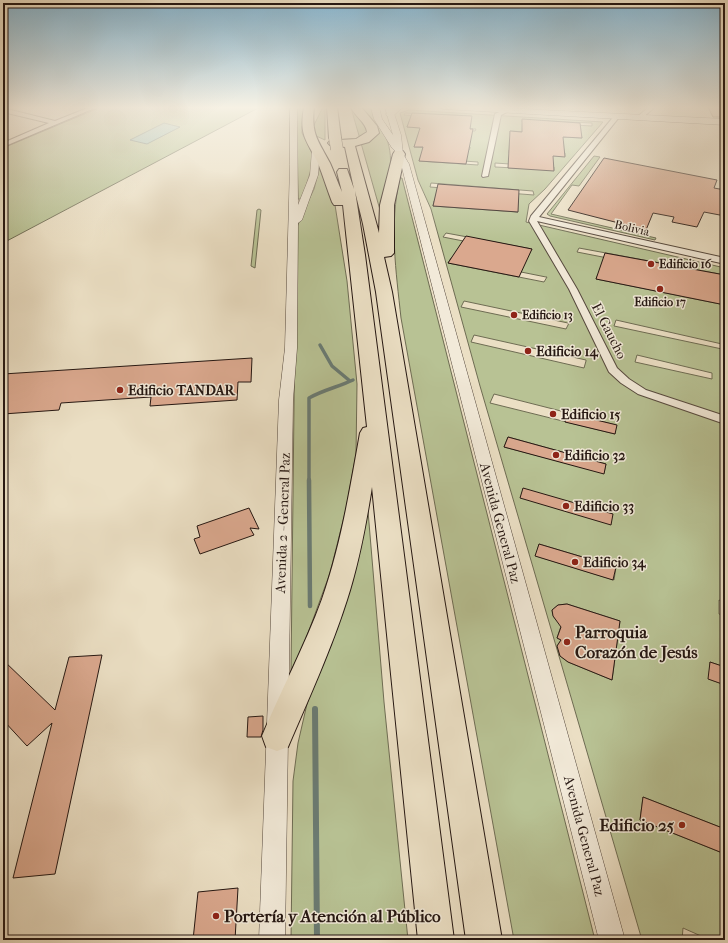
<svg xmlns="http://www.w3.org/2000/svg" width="728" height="943" viewBox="0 0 728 943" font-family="'IM FELL French Canon',serif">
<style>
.green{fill:#b8c294;stroke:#6e6c53;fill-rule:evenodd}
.water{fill:#98bdb4;stroke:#6a7b73}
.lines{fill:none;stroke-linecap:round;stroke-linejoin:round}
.stream-far2{stroke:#6a7b73;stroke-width:3.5}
.stream-far1{stroke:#6a7b73;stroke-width:4.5}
.stream{stroke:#6a7b73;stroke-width:6}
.building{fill:#daa88e;stroke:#251712}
.minor-casing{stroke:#56493e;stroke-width:2}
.tertiary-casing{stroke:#56493e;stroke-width:1}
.secondary-casing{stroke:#251712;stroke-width:1}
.motorway-casing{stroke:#251712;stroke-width:2}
.minor{fill:#f2ead9;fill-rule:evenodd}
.tertiary{fill:#f2ead9;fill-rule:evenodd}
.secondary{fill:#f2ead9;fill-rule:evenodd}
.motorway{fill:#ebdfc4;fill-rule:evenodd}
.motorway-bridge-casing{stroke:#251712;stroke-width:13;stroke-linecap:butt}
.motorway-bridge{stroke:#ebdfc4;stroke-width:12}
.poi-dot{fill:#8f2418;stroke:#f2ead9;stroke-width:1.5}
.labels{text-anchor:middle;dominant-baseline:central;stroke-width:3;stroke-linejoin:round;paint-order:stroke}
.far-street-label{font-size:12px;fill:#251712;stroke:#f2ead9}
.far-poi-label{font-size:12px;font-weight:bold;fill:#251712;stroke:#f2ead9;text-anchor:start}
.street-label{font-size:14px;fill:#251712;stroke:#f2ead9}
.poi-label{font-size:14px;font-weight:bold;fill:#251712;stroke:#f2ead9;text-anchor:start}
.near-poi-label{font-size:17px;font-weight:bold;fill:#251712;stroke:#f2ead9;text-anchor:start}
</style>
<rect width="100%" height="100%" fill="#ebdfc4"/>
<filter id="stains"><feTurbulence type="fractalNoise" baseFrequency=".005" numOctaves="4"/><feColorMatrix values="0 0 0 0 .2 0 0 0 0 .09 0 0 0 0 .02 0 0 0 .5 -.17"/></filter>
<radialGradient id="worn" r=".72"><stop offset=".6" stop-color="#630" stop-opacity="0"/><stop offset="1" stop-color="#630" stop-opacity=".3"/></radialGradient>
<path class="green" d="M101,107H260L3,243V148Z
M296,107H307L302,127V133L313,155V163L302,199H298Z
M323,107H325V140L314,135L313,127Z
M361,107H371C373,119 381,126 386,137C396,162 387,185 382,210H380L361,143L372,138Z
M351,108H353L370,130L360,139Z
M409,110L603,122L545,189L529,204L526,222L725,268V275L579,248L577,252L725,281V299L598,274L596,279L725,305V602L719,600V614L725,616V667L710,662L709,679L725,685V829L643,797L640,820L725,854V940H710L683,928L682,940H642L480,386L431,209L418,180L400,113ZM405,113L471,116V119L404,115ZM522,120L592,123V126L522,122ZM408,125L475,129H476L475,131L407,127ZM510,131L581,135L582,138L510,134ZM415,144L470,147V148L469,150L414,147ZM509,150L565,153V156L509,153ZM420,158L478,162V165L419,161ZM495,163L554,167V170L495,167ZM431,183L533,191L534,195L430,187ZM434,201L518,212L433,206ZM446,233L532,249L529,254L443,237ZM451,258L546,277H547L544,282L448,263ZM464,301L568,323H569L566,329L461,307ZM616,320L722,344V349L614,326ZM474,335L586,360V361L584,368L471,342ZM637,355L712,373V379L635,362ZM494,394L616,425L615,434L490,403ZM508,437L606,464L604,473L504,447ZM539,544L616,567L614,580L536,556ZM567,604L620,621L612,680L568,662L560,656L557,646L561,640L557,638L562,623C555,621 553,617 552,610L558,605Z
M594,156L600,157L579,186L572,185L551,214L656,238L655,240L550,216L547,214Z
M320,167L335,205L347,281L357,384L356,454L346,509L330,573L304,644L291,671L296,230L300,219L314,189Z
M400,178H402L595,940H514L401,318C396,271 389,225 400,178Z
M259,209L261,210L255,268L251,266L257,210Z
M368,511L384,702L408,940H291L293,781L298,743L307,704Z"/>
<path class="water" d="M164,123L180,127L147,144L130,140Z"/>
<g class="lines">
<path class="stream-far2" d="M320,345L332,366L350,381
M309,481V398C323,390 338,387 353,380"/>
<path class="stream-far1" d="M309,480L310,606"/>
<path class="stream" d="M315,709L317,940"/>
</g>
<path class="building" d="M708,107L725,108V117H713Z
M412,113L472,116L470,129H473L466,164L419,161L423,147H414L420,128L407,127Z
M522,119L580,123L582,138L563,137L565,157L553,156L554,171L508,168L510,131L522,132Z
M604,158L717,180L714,188L725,190V216L704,212L697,227L672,222L674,217L653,213L646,230L568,210Z
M438,184L519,190L518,212L433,206Z
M466,236L532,249L519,277L448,263Z
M605,253L725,275V305L596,279Z
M252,358L251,382H238L237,400L150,406L151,397L61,403L59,410L3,414V374Z
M567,413L617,425L615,434L565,422Z
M508,437L606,464L604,474L504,447Z
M523,488L613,514L611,525L520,498Z
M249,508L259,529L250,528L254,535L200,554L194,539L200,537L197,526Z
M539,544L616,567L613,580L535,556Z
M567,604L620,621L612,680L568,662L560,656L557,646L561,640L557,638L561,627L553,616L552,610L558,605Z
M102,655L55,874L13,878L52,723L27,746L3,720V660L55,710L69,657Z
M710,662L725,667V685L708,679Z
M263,716V730L261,737H247L248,717Z
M643,797L725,829V854L640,820Z
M238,888L235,940H193L198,892Z"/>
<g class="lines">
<defs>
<path id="minor" d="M90,107H97L3,147V143L49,123L3,112V108L55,121Z
M510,107H517L501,115L488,176L483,177L482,176L495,114Z
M649,107H655L641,119H637V117Z
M615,115L620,116L539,217L725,258V264L537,221L577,289L617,368L629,379L646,390L725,416V424L638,394L621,383L609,372L569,289L529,221L531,216Z"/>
<path id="tertiary" d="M290,107H297L298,205L310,175L312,151L316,149L320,151L318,175L302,220L298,223L297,348L293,400L285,940H259L279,400L285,348L290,165Z
M385,107H392L401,135L403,154L409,164L625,940H599L401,164L395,154L393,135Z"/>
<path id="secondary" d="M371,107H379L382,119L402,148L400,150H394L392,148L374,119Z
M394,107H403L393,116H387L386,114Z
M439,107H481L725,119V125L443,109Z"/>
<path id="motorway" d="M304,107H314C311,135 318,140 330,163C334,172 338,183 342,192L337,172L339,169H347L354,189L345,147L330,145L328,143L331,140L329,138L327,107H337L341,138L339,140L356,139L367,132C366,122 354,116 351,107H361L377,126L379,133L369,142L355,146L379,233L380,205L393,154L395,151H403L405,154L394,205V253L391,256L384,257L392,292L502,940H466L376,292L363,224L355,191L365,255L454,940H418L372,487C366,525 359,563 347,600C331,650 309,698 288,747L277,751L266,747L262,736C281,690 305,646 322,599C341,545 350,489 360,433L363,428L367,427L343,205H334L332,202C327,189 323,176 318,163C306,139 299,136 304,107Z"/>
</defs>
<use href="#minor" class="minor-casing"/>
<use href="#tertiary" class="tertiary-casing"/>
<use href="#secondary" class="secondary-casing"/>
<use href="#motorway" class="motorway-casing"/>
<use href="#minor" class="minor"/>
<use href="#tertiary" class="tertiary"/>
<use href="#secondary" class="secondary"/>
<use href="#motorway" class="motorway"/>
<defs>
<path id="motorway-bridge" d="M335,138L337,149"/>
</defs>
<use href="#motorway-bridge" class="motorway-bridge-casing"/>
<use href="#motorway-bridge" class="motorway-bridge"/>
</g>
<linearGradient id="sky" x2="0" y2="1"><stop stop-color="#88b8d3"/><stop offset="0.45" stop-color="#f6f1e4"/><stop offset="1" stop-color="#f6f1e4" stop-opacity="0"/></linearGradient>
<rect width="728" height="239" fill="url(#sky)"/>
<g class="poi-dot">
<circle cx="651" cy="264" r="4"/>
<circle cx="660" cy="289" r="4"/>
<circle cx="514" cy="315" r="4"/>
<circle cx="528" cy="351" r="4"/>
<circle cx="120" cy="390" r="4"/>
<circle cx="553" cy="414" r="4"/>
<circle cx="556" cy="455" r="4"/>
<circle cx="566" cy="506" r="4"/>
<circle cx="575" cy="562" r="4"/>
<circle cx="567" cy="642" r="4"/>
<circle cx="682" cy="825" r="4"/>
<circle cx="216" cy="916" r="4"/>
</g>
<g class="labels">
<g class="far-street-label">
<text transform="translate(632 228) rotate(13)">Bolivia</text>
</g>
<g class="far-poi-label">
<text x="659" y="264">Edificio 16</text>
<text x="660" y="302" text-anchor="middle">Edificio 17</text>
<text x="522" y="315">Edificio 13</text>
</g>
<g class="street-label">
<text transform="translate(609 331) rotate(63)">El Gaucho</text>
<text transform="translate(283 523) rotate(-88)">Avenida 2 - General Paz</text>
<text transform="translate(500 523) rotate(75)">Avenida General Paz</text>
<text transform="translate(584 836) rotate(75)">Avenida General Paz</text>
</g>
<g class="poi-label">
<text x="536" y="351">Edificio 14</text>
<text x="128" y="390">Edificio TANDAR</text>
<text x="561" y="414">Edificio 15</text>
<text x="564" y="455">Edificio 32</text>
<text x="574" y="506">Edificio 33</text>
<text x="583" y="562">Edificio 34</text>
</g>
<g class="near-poi-label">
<text x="575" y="632">Parroquia<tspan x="575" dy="20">Corazón de Jesús</tspan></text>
<text x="674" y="825" text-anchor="end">Edificio 25</text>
<text x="224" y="916">Portería y Atención al Público</text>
</g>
</g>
<rect width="728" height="943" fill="none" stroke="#ebdfc4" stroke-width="16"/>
<rect x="4" y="4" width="720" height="935" fill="none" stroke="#251712" stroke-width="2"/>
<rect x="8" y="8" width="712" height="927" fill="none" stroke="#251712"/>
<rect width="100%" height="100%" filter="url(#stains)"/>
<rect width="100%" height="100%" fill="url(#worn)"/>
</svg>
